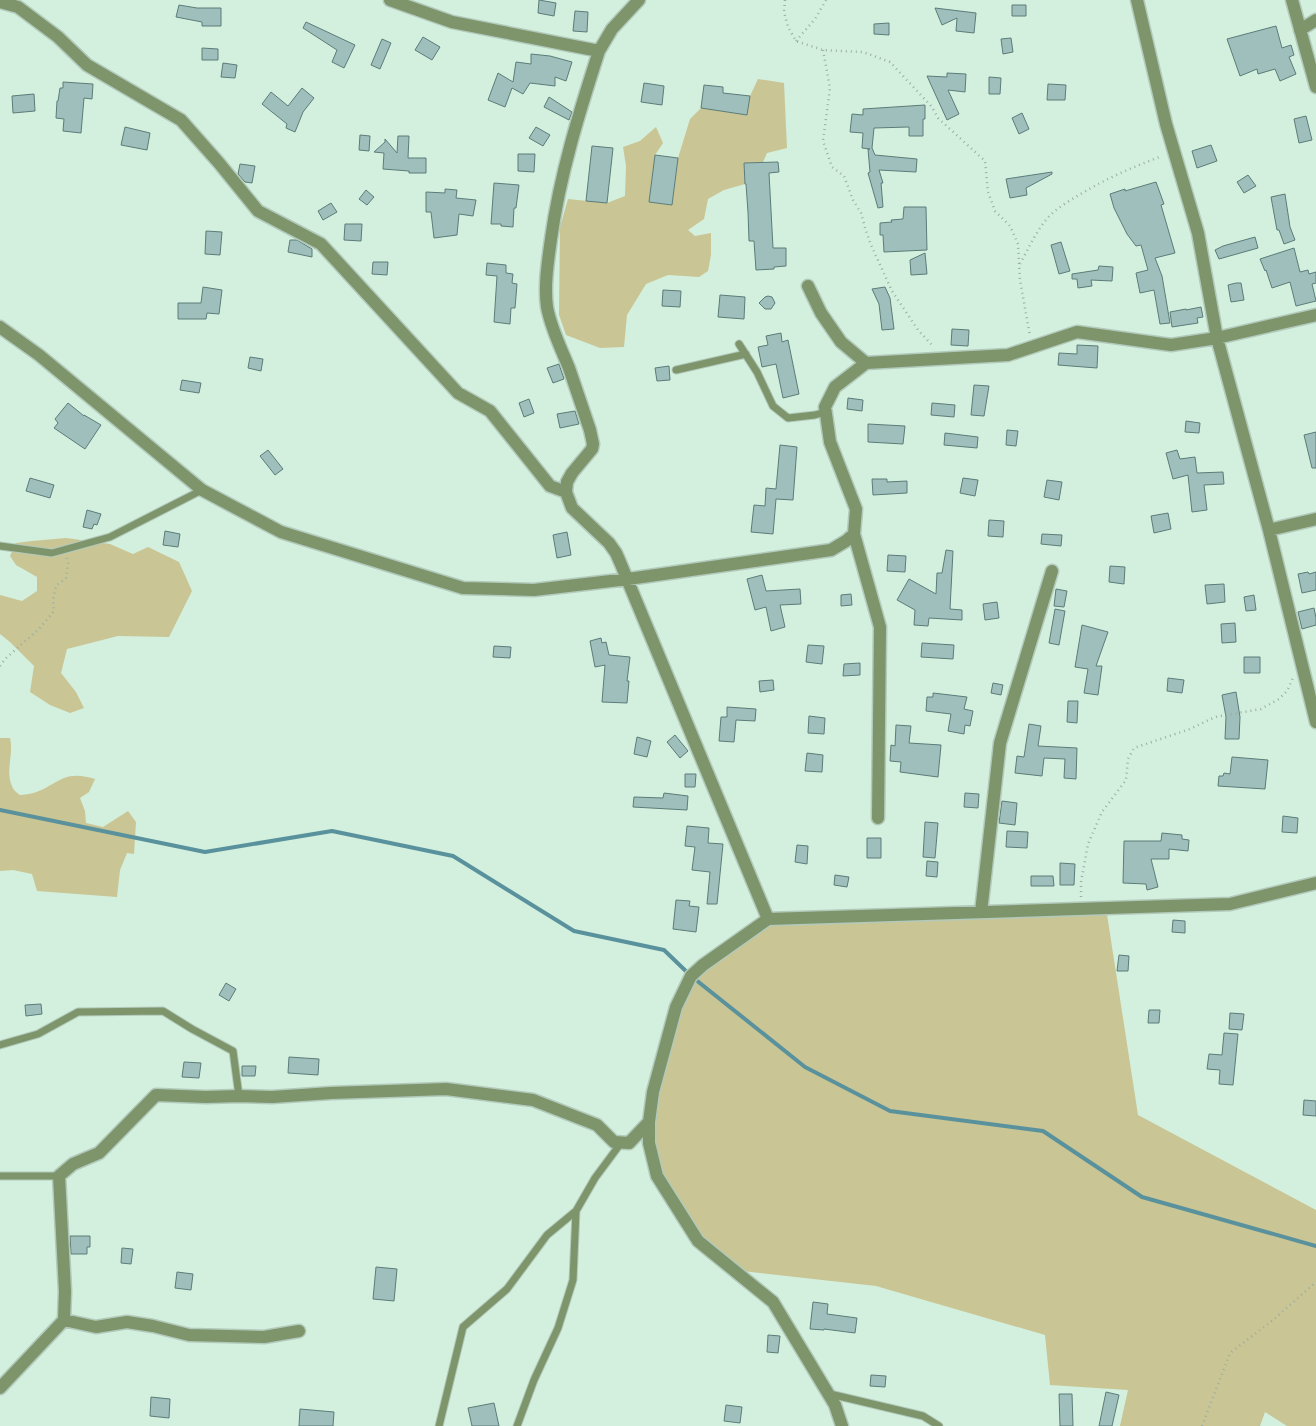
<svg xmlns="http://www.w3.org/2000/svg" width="1316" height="1426" viewBox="0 0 1316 1426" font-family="'Alegreya Sans',sans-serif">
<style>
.green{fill:#cac594}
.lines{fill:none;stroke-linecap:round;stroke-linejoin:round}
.stream{stroke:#59929d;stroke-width:4}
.building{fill:#9ebfbb;stroke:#5c7c78}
.service-casing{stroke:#b2cabb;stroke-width:9}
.minor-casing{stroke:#b2cabb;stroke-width:15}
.path{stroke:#99afa2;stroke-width:2.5;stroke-dasharray:1 4;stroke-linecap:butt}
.service{stroke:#7e946b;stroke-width:7}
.minor{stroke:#7e946b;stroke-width:12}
</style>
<rect width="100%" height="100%" fill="#d3efde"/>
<path class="green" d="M758,79L784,83L787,148L767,153L763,162L744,163L745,184L724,190L708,199L704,219L688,230L695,236L711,233V255L708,271L699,277L668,275L646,284L627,315L624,347L600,348L566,335L559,315L560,227L568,199L607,203L625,196L626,166L623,147L640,141L656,127L663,143L655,155L649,202L672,205L678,158L690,119L701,108L747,115L750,96Z
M66,538L110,544L133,554L148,547L179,562L192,591L169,637L118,636L67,649L61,673L76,692L84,708L70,713L50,705L30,692L34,666L10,642L0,634V595L22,601L37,591V577L16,565L10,556L16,543L32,541Z
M0,738H10C14,754 5,771 12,786C13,790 17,793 20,795C41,794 46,786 64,778C74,774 85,776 95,779L89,792L80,798L85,811L86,823L103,827L128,811L136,822L134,854L127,853L120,870L117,897L37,891L32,874L13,870L0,871Z
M1106,908L1138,1115L1316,1210V1426H1287L1265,1412L1260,1426H1120L1128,1390L1050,1385L1045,1335L876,1286L734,1270L698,1241L657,1176L649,1122L691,976L768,919Z"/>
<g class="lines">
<path class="stream" d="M0,810L205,852L332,831L453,856L574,931L664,950L691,976L805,1067L890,1111L1043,1131L1142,1197L1316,1246"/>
</g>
<path class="building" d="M539,0L556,3L554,16L538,13Z
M179,5L197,8H221V26H202V22L176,17Z
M1012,5H1026V16H1012Z
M935,8L976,13L974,33L956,31L957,18L942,25Z
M575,11L588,12L587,32L573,31Z
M306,22L355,45L344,68L332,62L337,50L303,28Z
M889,23V35L874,34V24Z
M1276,26L1282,48L1291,45L1294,55L1289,57L1296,74L1280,81L1275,69L1258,74L1257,69L1240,76L1227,39Z
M423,37L440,47L432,60L415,50Z
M1011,38L1013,52L1003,54L1001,39Z
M382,39L391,43L380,69L371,65Z
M202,48L218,49V60H202Z
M531,54L550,56L572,62L566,81L555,77V86L530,83L523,94L512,88L505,107L488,100L498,73L513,82L516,62L531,64Z
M223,63L237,65L235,78L221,77Z
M947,73L966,74L965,92L948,90L959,114L947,120L927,76L947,77Z
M989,77L1001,78L1000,94H989Z
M63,82L93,84L92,99L84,98L81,133L63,131L64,119L56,118L57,101H58L60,88H63Z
M644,83L664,86L662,105L641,102Z
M1048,84L1066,85L1065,100H1047Z
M704,85L723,87V93L750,96L747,115L701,108Z
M302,88L314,98L303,112L295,132L286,128L287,124L262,104L271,92L288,106Z
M34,94L35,111L13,113L12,96Z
M549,97L572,112L569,120L544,107Z
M925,105V119H923V136H909V127L874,128L872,148L875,155L917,159L916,172L879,170L883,183H881L883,207L878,208L868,173L870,172L868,149H870L862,148L863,133L850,132L852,114L863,115V109Z
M1022,113L1029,129L1019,134L1012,118Z
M1306,116L1312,140L1299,143L1294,119Z
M125,127L150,133L147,150L121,145Z
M536,127L550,135L543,146L529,138Z
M360,135L370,136L369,151L359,150Z
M398,136H409L408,158H426V173H409V171L383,169L384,153L374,152L385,142V139L397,153Z
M1211,145L1217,161L1197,168L1192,151Z
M592,146L613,148L607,203L586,201Z
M518,154H535L534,172L518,171Z
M655,155L678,158L672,205L649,202Z
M778,162L779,172L769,173L773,248H786V266L774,267V269L756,270L754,241H749L748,212L746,184H745L744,163Z
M240,164L255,166L252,183L245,182L238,174Z
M1052,172V174L1026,188L1027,195L1010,198L1006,179Z
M1248,175L1256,186L1244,193L1237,182Z
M1156,182L1164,204L1161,205L1175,253L1155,258L1162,276L1170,323L1160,324L1154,290L1140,293L1136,273L1148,270L1141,245L1136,246L1127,234L1114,208L1110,194L1125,189V191Z
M494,183L519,185L516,208H514L513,227L501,226V224H491Z
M445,189L457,190L456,198L476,200L473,216L459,214L457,235L434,238L431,212H426V192L445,193Z
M366,190L374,197L367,205L359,199Z
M1285,194L1290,227L1295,240L1284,244L1279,230H1277L1271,197Z
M331,203L337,212L323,220L318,211Z
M904,207H926L927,250L884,252L883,235H880V223L892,222L891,220L903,219Z
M345,224H362L361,241L344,240Z
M206,231L222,232L220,255L205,254Z
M1255,237L1258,248L1219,259L1215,250L1223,246Z
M290,240H297L312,249V257L288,252Z
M1061,242L1070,271L1059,274L1051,245Z
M1294,248L1300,272L1308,270L1309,274L1316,272V283L1312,284L1316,301L1296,306L1290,282L1272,288L1266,270L1265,271L1260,259Z
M925,253L927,274L911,275L910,260Z
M373,262H388L387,275L372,274Z
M487,263L506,265V273L513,274L512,283L517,284L515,308H511L510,324L494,322L497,276L486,275Z
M1099,266L1113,267L1112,281L1091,280L1092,286L1078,288L1077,279H1072V274L1098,270Z
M1236,283H1241L1244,300L1231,302L1228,285Z
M203,287L222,290L219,314L207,313L206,319H178V303H201Z
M885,287L890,298L894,329L882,330L879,304L872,289Z
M663,290L681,291L680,307L662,306Z
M720,295L745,297L744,319L718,317Z
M768,296L772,297L775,303L771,309H765L759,303L765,297Z
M1201,307L1203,317L1197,318L1198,323L1172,327L1170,312L1186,309V310Z
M952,329L969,330L968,346L951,345Z
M781,333L782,342L788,340L799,394L783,398L776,364L762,367L758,347L768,345L766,336Z
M1077,345L1098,346L1097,368L1058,365L1059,353L1077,354Z
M250,357L263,359L261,371L248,368Z
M559,364L564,379L553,383L547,368Z
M669,366L670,380L657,381L655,368Z
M182,380L201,383L199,393L180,390Z
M974,385L989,386L984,416L971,415Z
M848,398L863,400L862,411L847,409Z
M529,399L534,413L524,417L519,403Z
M68,403L84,416V415L101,425L85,449L54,428L58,423L55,419Z
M932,403L955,405L954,417L931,415Z
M575,411L579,424L560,428L557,414Z
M1186,421L1200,423L1199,433L1185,432Z
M868,424L905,426L903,444L868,442Z
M1007,430L1018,431L1016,446L1006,445Z
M1316,432V468H1312L1304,435Z
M945,433L978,437L977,448L944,445Z
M780,445L797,447L793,500L776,499L773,534L751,532L754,505L765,506L766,488L776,489Z
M268,450L283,469L275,475L260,456Z
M1177,450L1180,459L1195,457L1197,473L1223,472L1224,484L1204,485L1207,510L1192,512L1188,475L1173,479L1166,453Z
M30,478L54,485L50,498L26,491Z
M963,478L978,480L975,496L960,493Z
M872,479H887V482L907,481V493L873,495Z
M1047,480L1062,482L1059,500L1044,497Z
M87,510L101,514L97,525L94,524L92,529L83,527Z
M1168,513L1171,529L1154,533L1151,516Z
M989,520L1004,521L1003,537L988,536Z
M165,531L180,534L178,547L163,545Z
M567,532L571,555L557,558L553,535Z
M1042,534L1062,535L1061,546L1041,544Z
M946,550L953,551L950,609L962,610V620L929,618L928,626L914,625L915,610L897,600L909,579L936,594L937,573H942Z
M888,555L906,556L905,572L887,571Z
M1110,566L1125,567L1124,584L1109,582Z
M1308,572L1309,574L1316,572V590L1302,593L1298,574Z
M762,575L766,591L800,589L801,604L780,605L785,627L771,631L766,607L755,610L747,579Z
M1224,584L1225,602L1207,604L1205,585Z
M1056,589L1067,591L1064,607L1054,606Z
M851,594L852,605L841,606V595Z
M1254,595L1256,610L1246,611L1244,597Z
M997,602L999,618L985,620L983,604Z
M1314,608L1316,618V625L1302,629L1298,612Z
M1055,609L1065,611L1059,645L1049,643Z
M1235,623L1236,642L1222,643L1221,624Z
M1082,625L1108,632L1096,666H1102L1098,695L1084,693L1088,669L1075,667Z
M601,638L602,643L606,642L609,655L630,657L627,681H629L627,703L602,702L605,665L595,667L590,641Z
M922,643L954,645L953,659L921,657Z
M808,645L824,646L822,664L806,662Z
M494,646L511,647L510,658L493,657Z
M1244,657H1260V673H1244Z
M860,663V675L843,676L844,664Z
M1168,678L1184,680L1182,693L1167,691Z
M773,680L774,690L760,692L759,681Z
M993,683L1003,685L1001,695L991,693Z
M1236,692L1240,717L1239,739H1225L1226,717L1222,695Z
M933,693L967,697L964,709L973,711L970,726L965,725L964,734L948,731L951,714L926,711L927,697H933Z
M1068,701H1078L1077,723L1067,722Z
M727,707L756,709L755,721L736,720L734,742L719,741L721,717H727Z
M809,716L825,718L824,734L808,733Z
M1029,724L1041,726L1038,746L1077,748L1076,779L1064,778L1065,759L1044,758L1042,776L1015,773L1017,756L1024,757Z
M896,725L911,726L909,743L941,745L938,777L900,772L901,762L890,761L891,745L895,746Z
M675,735L688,751L680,758L667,742Z
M637,737L651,741L647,757L634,754Z
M807,753L823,755L822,772L805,771Z
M1232,757L1268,760L1265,789L1218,786L1219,776H1223L1224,773L1230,774Z
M685,774H696L695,787H685Z
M664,793L688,796L687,810L633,807L634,797L663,798Z
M965,793L979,794L978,808L964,807Z
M1002,801L1017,803L1015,825L999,823Z
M1283,816L1298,818L1297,833L1282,832Z
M925,822L938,823L935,858L923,857Z
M687,826L709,828L708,843L723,844L717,904H707L710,872L692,870L695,847L685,846Z
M1007,831L1028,832L1027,848L1006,847Z
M1162,833L1182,835V839L1189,840L1188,851L1169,849V859H1151L1158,887L1147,890L1146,884L1123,883L1124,841H1161Z
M867,838H881V858H867Z
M797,845L808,846L807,864L795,862Z
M927,861L938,862L937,877L926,876Z
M1060,863L1075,864L1074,885H1060Z
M835,875L849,877L847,887L834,885Z
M1031,876H1053L1054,886H1031Z
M676,900L690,901L689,906L699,907L696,932L673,929Z
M1173,920L1185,921V933L1172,932Z
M1119,955L1129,956L1128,971H1117Z
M226,983L236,989L229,1001L219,995Z
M41,1004L42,1014L26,1016L25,1005Z
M1149,1010H1160L1159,1023H1148Z
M1230,1013L1244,1014L1242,1030L1229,1029Z
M1224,1033L1238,1034L1233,1085L1219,1084L1220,1070L1207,1069L1209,1054L1222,1055Z
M289,1057L319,1059L318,1075L288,1073Z
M184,1062L201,1063L199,1078L182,1077Z
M242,1066H256L255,1076H242Z
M1304,1100L1316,1101V1116L1303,1115Z
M70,1236H90V1247H87V1254H71Z
M122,1248L133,1249L131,1264L121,1263Z
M376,1267L397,1269L394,1301L373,1299Z
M177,1272L193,1274L191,1290L175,1288Z
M813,1302L828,1304L827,1314L857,1318L855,1333L824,1329V1330L810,1329Z
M768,1335L780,1336L778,1353L767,1352Z
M871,1375L886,1376L885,1387L870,1386Z
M1106,1392L1119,1395L1112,1426H1099Z
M1059,1394H1072L1073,1426H1060Z
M151,1397L170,1399L169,1418L150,1416Z
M494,1403L499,1426H472L468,1408Z
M726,1405L742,1407L740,1423L724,1421Z
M300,1409L334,1412L333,1426H299Z"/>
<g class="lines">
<defs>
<path id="service" d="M739,344L757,372L773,406L788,418L815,415L825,412
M676,370L746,354
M0,546L52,553L110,537L202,490
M0,1045L38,1034L78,1012L163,1011L192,1029L233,1051L239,1096
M0,1176H59
M830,1394L923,1416L939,1426
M439,1426L463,1327L507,1289L547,1235L576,1211
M517,1426L534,1380L558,1328L573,1280L576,1211L595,1178L621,1143"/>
<path id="minor" d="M390,0L452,22L599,51L612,29L639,0
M1137,0L1166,124L1198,233L1217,338L1269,530L1316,722
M1292,0L1316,87
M0,2L18,7L58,37L87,65L181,120L219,163L258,211L321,244L458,393L490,411L550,486L566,492
M1300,30L1316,20
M599,51C579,113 560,174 551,239C548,261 544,285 547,307C551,329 561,348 569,368C576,389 583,409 590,430L593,444L592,449L572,473L567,482L566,492L572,508L609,543L616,553L620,562L768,919L1230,904L1316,883
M808,286L821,313L841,342L866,363
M0,327L39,355L202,490L281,532L463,588L534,590L628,579L831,550L846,541L854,534L856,509L830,442L825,407L835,387L866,363L1008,355L1077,332L1171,345L1217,338L1316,315
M1269,530L1316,519
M854,534L880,627L878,818
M981,912L1000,743L1052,571
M768,919L703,965L691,976L676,1007L653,1092L649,1122V1143L657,1176L698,1241L773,1302L835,1405L842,1426
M64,1320L96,1327L127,1322L153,1326L189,1335L264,1337L299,1331
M0,1388L64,1320L65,1291L59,1176L73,1164L99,1153L156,1095L206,1097L239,1096L272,1097L331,1093L446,1089L533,1100L597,1125L614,1142L629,1143L649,1122"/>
</defs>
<use href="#service" class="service-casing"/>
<use href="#minor" class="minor-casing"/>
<path class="path" d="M785,0L784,12L788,27L796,41L823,50L863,52L890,62L932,107L938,118L985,161L988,192L995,211L1010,226L1018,244L1020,280L1030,336
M796,41L815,19L826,0
M823,50L830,88L823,141L832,167L844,176L853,200L861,213L866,231L871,245L892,291L918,330L933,346
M1020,264C1028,249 1035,234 1045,221C1054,210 1067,202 1079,195C1105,179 1133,167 1162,156
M0,666L5,659L39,629L54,611L53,600L56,586L66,578L68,563L67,558
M1081,897V882L1088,844L1102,812L1126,780L1128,759L1134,748L1190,729L1215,717L1261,709L1279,699L1287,691L1293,678
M1202,1426L1230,1353L1273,1320L1316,1282"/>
<use href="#service" class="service"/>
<use href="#minor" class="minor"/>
</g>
</svg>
